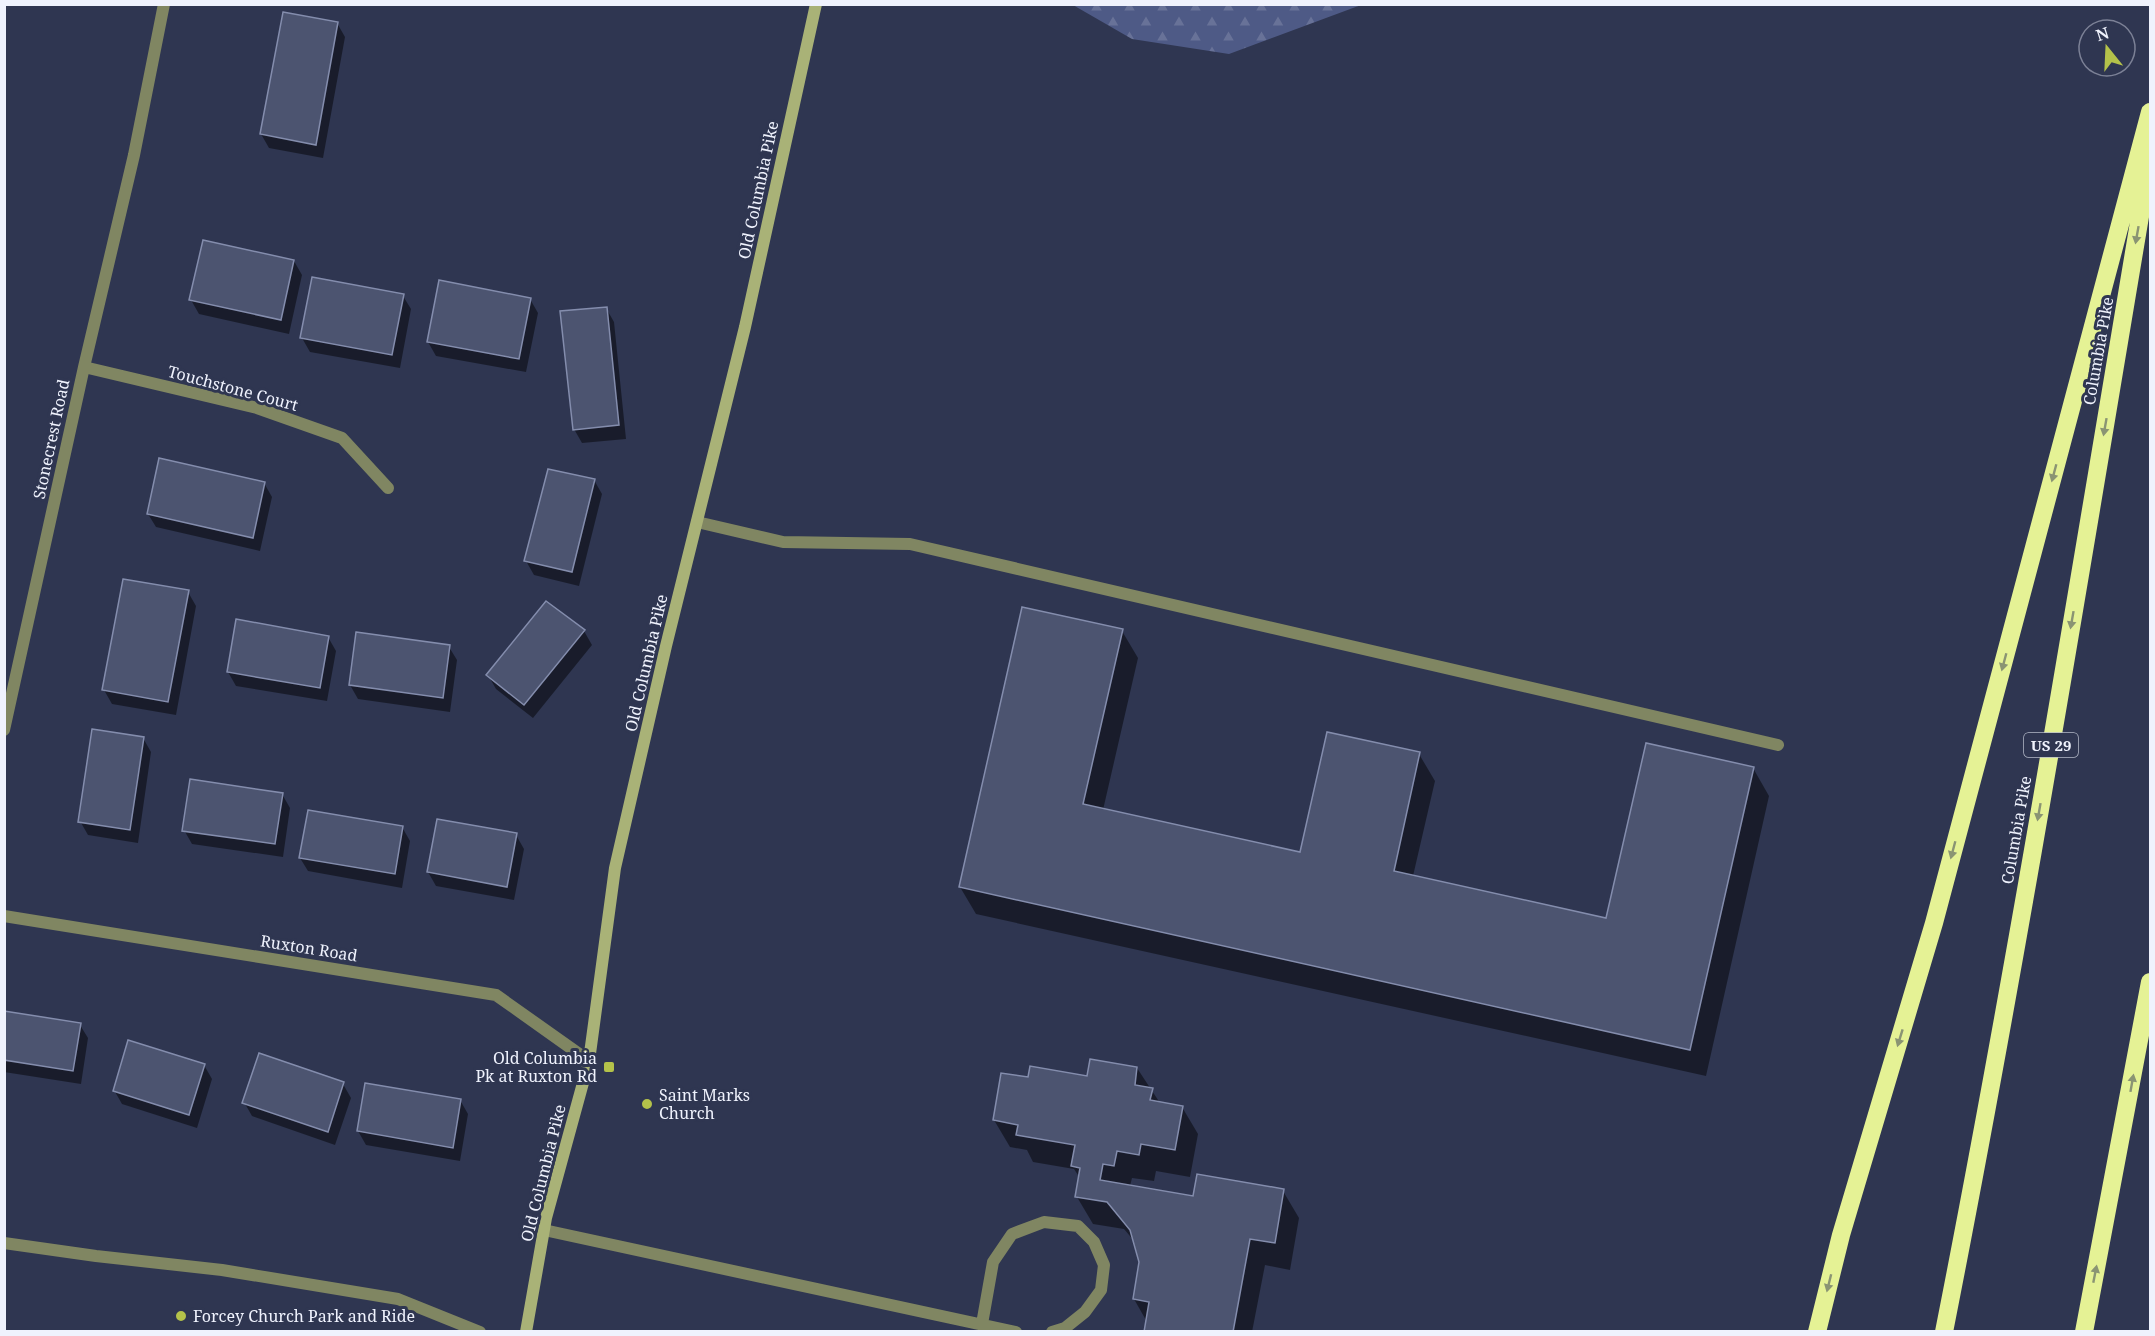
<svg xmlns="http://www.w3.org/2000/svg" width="2155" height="1336" viewBox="0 0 2155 1336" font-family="'Noto Serif',serif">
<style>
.forest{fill:url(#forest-firs)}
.shadow{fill:#0007}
.building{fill:#4c5470;stroke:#848dad;stroke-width:1.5}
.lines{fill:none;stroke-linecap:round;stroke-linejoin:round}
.lane{stroke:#808662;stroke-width:12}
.street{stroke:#808662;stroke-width:12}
.secondary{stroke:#a9b277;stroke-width:12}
.highway{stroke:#e5f295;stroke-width:18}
.oneway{fill:#8a9473}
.poi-dot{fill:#b4c24a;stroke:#2f3651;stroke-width:2}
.labels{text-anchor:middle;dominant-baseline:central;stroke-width:6;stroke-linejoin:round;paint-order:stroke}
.shield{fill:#2f3651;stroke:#b5bac9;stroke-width:1.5}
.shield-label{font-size:15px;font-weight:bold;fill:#eff2fd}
.street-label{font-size:16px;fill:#eff2fd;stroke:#2f3651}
.poi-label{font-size:16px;fill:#eff2fd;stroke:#2f3651;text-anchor:start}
</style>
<defs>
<pattern id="forest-firs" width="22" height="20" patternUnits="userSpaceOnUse" patternTransform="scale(1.5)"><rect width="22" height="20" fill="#4e5a86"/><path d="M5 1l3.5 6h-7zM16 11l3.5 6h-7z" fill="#687298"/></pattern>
</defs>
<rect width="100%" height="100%" fill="#2f3651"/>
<path class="forest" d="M1073,5H1361L1229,54L1132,39Z"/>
<path class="shadow" d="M337,23L345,37L323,158L269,148L261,134Z
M294,261L302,275L289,334L199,314L191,300Z
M403,296L411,309L400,368L310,352L302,338Z
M530,299L538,313L526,372L436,356L428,342Z
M606,308L614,322L626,439L582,443L574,429Z
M594,480L602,494L579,586L534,575L526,561Z
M264,483L272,497L260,551L156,527L148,514Z
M188,592L196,606L176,715L112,704L104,690Z
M584,631L592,645L533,718L496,689L488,675Z
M1122,631L1138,658L1103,810L1301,854L1419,754L1435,781L1413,876L1608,920L1753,768L1769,796L1706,1076L976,914L960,887Z
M328,637L336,651L327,701L236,686L228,672Z
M449,647L457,660L450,712L358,699L350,685Z
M143,738L151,752L138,843L88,835L80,821Z
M282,794L290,808L283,857L192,844L184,830Z
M402,827L410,841L402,888L308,871L300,858Z
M516,835L524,849L514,900L436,886L428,872Z
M4,1013L80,1025L88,1038L81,1084L4,1072Z
M204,1065L212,1079L197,1128L122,1104L114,1090Z
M1137,1068L1160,1103L1182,1107L1198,1134L1190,1177L1156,1171L1154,1181L1132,1178L1130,1186L1194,1197L1283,1191L1299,1218L1290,1270L1265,1265L1252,1332H1146L1147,1322L1134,1299L1141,1262L1135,1242L1124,1229L1093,1224L1077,1197L1080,1178L1074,1169L1033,1162L1027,1150L1010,1147L994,1120L1029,1079L1088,1078Z
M343,1084L351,1098L335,1145L252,1116L244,1102Z
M460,1100L468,1114L460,1161L366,1145L358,1131Z"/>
<path class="building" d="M283,12L338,22L316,145L260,134Z
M203,240L294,260L281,320L189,300Z
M312,277L404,294L392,355L300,338Z
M439,280L531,298L519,359L427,342Z
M607,307L619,425L573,430L560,311Z
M159,458L265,482L253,538L147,514Z
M548,469L595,479L572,572L524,561Z
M123,579L189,590L168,702L102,690Z
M546,601L585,630L524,705L486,675Z
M1022,607L1123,629L1083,804L1300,852L1327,732L1420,752L1394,871L1606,918L1646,743L1754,767L1690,1050L959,887Z
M236,619L329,636L320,688L227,672Z
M356,632L450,645L443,698L349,685Z
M92,729L144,737L130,830L78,822Z
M190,779L283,793L275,844L182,831Z
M308,810L403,826L395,874L299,858Z
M437,819L517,833L507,887L427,872Z
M4,1011L81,1023L73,1071L4,1060Z
M128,1040L205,1064L189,1115L113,1091Z
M259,1053L344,1082L328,1132L242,1103Z
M1090,1059L1137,1067L1135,1085L1153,1088L1150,1100L1183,1106L1175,1150L1141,1144L1139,1155L1117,1151L1114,1166L1103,1164L1100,1180L1193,1196L1197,1174L1284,1189L1275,1243L1250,1239L1233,1332H1144L1149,1302L1133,1299L1139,1262L1130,1230L1107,1202L1075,1197L1080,1168L1071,1166L1075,1145L1016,1135L1018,1125L993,1120L1001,1073L1028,1077L1030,1066L1087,1076Z
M365,1083L461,1099L453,1148L357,1131Z"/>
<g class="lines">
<path class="lane" d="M697,522L783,542L910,544L1778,745
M544,1230L1016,1332
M4,1243L96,1256L222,1270L398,1299L480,1332
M982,1324L993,1262L1012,1234L1044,1222L1078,1226L1094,1242L1104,1265L1101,1290L1085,1312L1065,1328L1052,1332"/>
<path class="street" d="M84,367L257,408L342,438L388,488
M4,730L84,367L134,155L164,4
M4,916L496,995L589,1061"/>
<path class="secondary" d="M526,1332L546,1218L589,1061L615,868L666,646L745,327L816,4"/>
<path class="highway" d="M1817,1332L1841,1235L1934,923L2150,112
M1944,1332C2021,942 2084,549 2150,157
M2084,1332L2150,982"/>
</g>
<defs><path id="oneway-solid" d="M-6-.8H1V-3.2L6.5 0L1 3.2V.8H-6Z" transform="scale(1.5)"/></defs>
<g class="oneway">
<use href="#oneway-solid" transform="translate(2137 235) rotate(100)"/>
<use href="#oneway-solid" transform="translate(2105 427) rotate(100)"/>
<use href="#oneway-solid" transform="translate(2054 473) rotate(105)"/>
<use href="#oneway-solid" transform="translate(2072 620) rotate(100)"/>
<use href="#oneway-solid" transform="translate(2004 662) rotate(105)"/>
<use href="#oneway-solid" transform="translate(2039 812) rotate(100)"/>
<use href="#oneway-solid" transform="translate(1953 850) rotate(105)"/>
<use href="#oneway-solid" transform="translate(1900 1038) rotate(107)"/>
<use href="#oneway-solid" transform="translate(2132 1083) rotate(-80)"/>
<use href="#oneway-solid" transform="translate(2095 1274) rotate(-79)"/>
<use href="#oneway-solid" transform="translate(1829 1283) rotate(104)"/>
</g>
<g class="poi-dot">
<rect x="603" y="1061" width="12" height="12" rx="3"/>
<circle cx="647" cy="1104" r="6"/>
<circle cx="181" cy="1316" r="6"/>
</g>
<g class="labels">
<rect class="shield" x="2024" y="733" width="54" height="24" rx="4.5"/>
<g class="shield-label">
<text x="2051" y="745">US 29</text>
</g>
<g class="street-label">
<text transform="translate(758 190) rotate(-78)">Old Columbia Pike</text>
<text transform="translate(2098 351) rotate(-80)">Columbia Pike</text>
<text transform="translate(233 388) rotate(15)">Touchstone Court</text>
<text transform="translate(51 439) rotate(-78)">Stonecrest Road</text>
<text transform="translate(646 663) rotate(-77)">Old Columbia Pike</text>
<text transform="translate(2016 830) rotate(-80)">Columbia Pike</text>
<text transform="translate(309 948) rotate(9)">Ruxton Road</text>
<text transform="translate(543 1173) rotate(-76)">Old Columbia Pike</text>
</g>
<g class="poi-label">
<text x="597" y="1058" text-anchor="end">Old Columbia<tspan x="597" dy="18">Pk at Ruxton Rd</tspan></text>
<text x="659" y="1095">Saint Marks<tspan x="659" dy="18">Church</tspan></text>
<text x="193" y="1316">Forcey Church Park and Ride</text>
</g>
</g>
<rect width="2155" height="1336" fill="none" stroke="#eff2fd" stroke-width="12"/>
<g transform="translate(2107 48) rotate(342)"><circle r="28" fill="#2f3651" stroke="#7c8196" stroke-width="1.5"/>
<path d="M0-4.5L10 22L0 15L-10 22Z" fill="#b4c24a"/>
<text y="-9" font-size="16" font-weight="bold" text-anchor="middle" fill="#eff2fd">N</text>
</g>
</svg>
